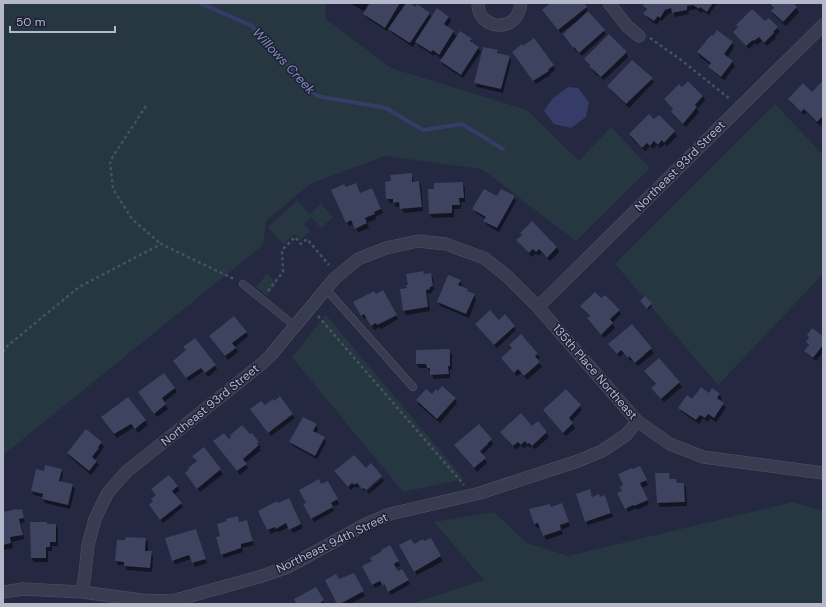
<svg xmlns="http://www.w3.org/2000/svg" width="826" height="607" viewBox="0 0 826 607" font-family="'DM Sans',sans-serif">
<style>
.green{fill:#263742}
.water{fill:#353c67}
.shadow{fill:#0007;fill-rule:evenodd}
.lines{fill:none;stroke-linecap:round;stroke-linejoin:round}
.stream{stroke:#353c67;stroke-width:4}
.building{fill:#3e435f}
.service-casing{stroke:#505468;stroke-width:8}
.minor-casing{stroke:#505468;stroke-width:13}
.path{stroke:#44545f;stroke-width:2.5;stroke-dasharray:3 3;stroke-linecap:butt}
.service{stroke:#383c51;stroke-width:7}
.minor{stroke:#383c51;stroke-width:12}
.labels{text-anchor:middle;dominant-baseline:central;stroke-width:3;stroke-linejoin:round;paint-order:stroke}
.street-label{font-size:12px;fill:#b5b7cb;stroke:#1d2136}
.water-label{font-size:13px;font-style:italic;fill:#838bb8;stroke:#1d2136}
</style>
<rect width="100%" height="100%" fill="#242841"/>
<path class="green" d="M3,3H326L325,18L391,68L527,110L579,161L611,127L650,168L576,241L482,169L385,156L310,184L266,221L263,245L3,455Z
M775,104L823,155V274L718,385L615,264Z
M297,201L310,214L321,204L333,217L321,228L311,217L304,224L310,231L300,240L295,234L283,244L268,227Z
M267,274L277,283L267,296L256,287Z
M326,315L464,479L403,492L292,357Z
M793,502L823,511V604H411L484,580L434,522L494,512L527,543L568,556Z"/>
<path class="water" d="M568,87L578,88L589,102L586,117L571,128L554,124L544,111L552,99Z"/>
<path class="shadow" d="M349,3H369L364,11Z
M371,3H404L405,5L408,3L416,8L429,13L432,18L449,17L451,21L447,27L453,32L457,37L471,40L473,44L478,48L481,52L463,78L443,65L441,61L442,59L435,54L434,56L419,46L416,42L413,47L392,33L389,28L387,31L367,18L364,14Z
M552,3H582L606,34L582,56L577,51L576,52L564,34L575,24L574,23L561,33L546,14Z
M646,3H717L709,15L703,11L701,13L696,9L688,11L689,14L675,17L673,12L668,14L662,21L660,20L657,25L647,18L645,14L647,11L644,7Z
M768,3H794L793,4L799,12L786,26L774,15L772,11L774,9Z
M765,23L777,28L780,32L775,36L776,38L767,46L762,41L757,45L755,43L749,49L734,32Z
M732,43L734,47L727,58L732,62L735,66L724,80L712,71L709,67L711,65L700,57L698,53Z
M497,51L499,54L509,57L511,61L503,93L477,87L475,82Z
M626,52L628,57L604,80L598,75L597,76L585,59Z
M515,56L553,66L555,70L550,74V75L536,84Z
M642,68L654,82L629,108L611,90L608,86Z
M823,85V122L820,126L806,112L804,115L791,103L789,99L812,94Z
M682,89L703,96L705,100L697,109L699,112L686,127L674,116L672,112L674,110L665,99Z
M659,116L674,132L677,136L667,146L665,144L660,148L657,145L653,149L650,146L645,151L632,139L630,135L654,120Z
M411,174L414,182H419L421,186L423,211L404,213L401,206L396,207L394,203H390L387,199L386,183L392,182Z
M462,183L465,187V202H461V209H454V217L432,218L430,214L435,190Z
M374,193L383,213L375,217L376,219L367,223L369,228L358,232L354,224L349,226L347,222L360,194Z
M498,197H514L516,201L499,232L487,225L485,221L486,219L476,213L474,209Z
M532,222L557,248L559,252L550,261L541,253L539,256L536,253L532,257L518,241Z
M423,272L424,275L430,274L433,278L434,290L432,291V293L427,294L430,311L406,315L404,311L408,289Z
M460,281L462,285L461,288L474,295L476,299L469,318L440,306L438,302Z
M383,291L398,319L381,329L379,327L374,330L367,317L364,319L355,303Z
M645,297L652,306L648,310L642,303Z
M601,300L619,310L621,314L612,323L615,328L604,338L591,323L588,318L590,317L581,306Z
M499,321L514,326L516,330L497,348L476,324Z
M632,325L654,353L638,366L632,360L631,361L624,353L620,357L612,348Z
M246,332L248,336L235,347L238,352L228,360L213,340Z
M808,335L823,337V352L816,361L808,355L805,351L809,346L807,342L810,338Z
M510,345L537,354L540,358L537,360L542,367L527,380L521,373L517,376L502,358L512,349Z
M449,350L452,355V370H450V378L434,379L428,368H419L417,364V351Z
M187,351L215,365L217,369L208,377L204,371L189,381L176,365Z
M164,374L177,392L164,402L168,409L157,417L139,393Z
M648,375L679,383L682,387L664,402L655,392L652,388L656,385Z
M710,394H719L722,398L720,402L723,404L726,408L716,422L710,418L708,422L703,418L699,424L682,412L679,408L693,400Z
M432,396L455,399L457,403L440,423L419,405L417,400Z
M128,398L148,425L138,433L134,427L117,438L105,422Z
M580,406L582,410L571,422L575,428L566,436L544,410Z
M265,407L292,414L295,418L271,436L254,414Z
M316,425L318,429L316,434L324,438L326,442L317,459L293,446L290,442Z
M532,427L546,432L549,437L535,449L532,446L530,448L528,445L524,448L521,445L516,450L501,432Z
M86,431L101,443L104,447L95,460L99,465L91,475L70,457L68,453Z
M252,434L261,447L259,448L261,450L245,463L248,468L240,475L217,445L229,441L250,436Z
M491,440L493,444L482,455L487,463L477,472L458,449ZM488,443V445L476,455L475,453Z
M203,448L223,474L200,492L188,477L197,462L196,460Z
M61,470L63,474L61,482L72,485L75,489L70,509L45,503L43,499V497L34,495L32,491L45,472Z
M365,470L381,476L364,491L360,486L357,488L355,486L351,490L338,476Z
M642,472L648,485L641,488L649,504L637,510L636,508L628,512L626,508L623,491L625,485Z
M669,474L671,480H676L678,484H684L686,488L687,506L660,507L658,503Z
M382,478L384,481L369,494L367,491Z
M327,482L339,504L332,507L334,511L314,522L304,505L307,503L321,485Z
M177,486L180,490L174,495L183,507L163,523L152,509L154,502Z
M589,491L593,498H600L605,496L613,517L588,525L586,521Z
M278,504H290L303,528L293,533L289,527L279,532L277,531L271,534L259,511Z
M562,504L570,526L561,530L563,534L546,540L541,527L537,528L535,524L530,510L551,508Z
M3,509L4,513L21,510L25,522L21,523L24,539L12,542L13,548L3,550Z
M237,518L240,522L247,521L249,525L254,545L242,548L243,552L224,558L222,554L221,537Z
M47,525H56L58,529V546H52V551H48V562H34L32,558Z
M196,530L207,563L195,567L192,559L175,564L173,560Z
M146,539L148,543V552H151L153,556L152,572L127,570L124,565H118L116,561Z
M430,539L443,561L417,575L401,546L414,545Z
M390,546L400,566L395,568L398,572L402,570L410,584L391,595L387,588L386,589L383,584L375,588L363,567L373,561Z
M354,574L365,596L350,604H338L339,580Z
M316,588L325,604H295Z"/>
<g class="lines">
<path class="stream" d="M200,3L252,26L317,96L386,108L423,130L462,124L503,149"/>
</g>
<path class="building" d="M370,3H400L385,28L363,14Z
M406,3H409L416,7L417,4L430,13L410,43L388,29Z
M550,3H584L587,7L558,30L542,10Z
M645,3H713L707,12L700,7L699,9L693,5L687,6V10L672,13L671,8L665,10L660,18L658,16L654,21L643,14L647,9L643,6Z
M769,3H793L797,7L783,22L771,11L774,8Z
M437,8L449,17L444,24L454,31L439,55L433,50L431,52L415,42Z
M752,9L765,21L769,18L778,27L773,32L774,33L764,43L759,37L754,41L753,40L746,46L733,32L738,27L736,25Z
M588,11L605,30L579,53L574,47L573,48L563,34Z
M717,30L733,42L724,54L733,61L721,77L708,67L711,63L697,52L711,35L713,36Z
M460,31L472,39L470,41L479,47L461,75L440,61Z
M609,34L627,52L601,77L589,66L590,65L584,59Z
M534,38L554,65L548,70L549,71L533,81L512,52L522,44L523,46Z
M483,47L498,50L497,53L510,56L501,89L474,83Z
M632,60L653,78L626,104L607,86Z
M688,81L703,96L695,105L697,107L683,124L671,112L673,109L664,99L679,84L682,87Z
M821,82L823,84V116L817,122L804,109L801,112L788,99L803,83L812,92Z
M649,114L654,119L659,115L675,131L664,143L662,140L658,145L654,141L650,146L647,143L642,148L629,134Z
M412,173V182L419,181L422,207L400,209L399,202L393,203V199H386L385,182L391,181L390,175Z
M463,182L464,198H459L460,205H452V213L429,214L428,189H434V183Z
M356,183L360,193L372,188L381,209L374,212L375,214L365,218L367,223L355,229L351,220L346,223L331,190L344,184L346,187Z
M484,189L497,196L501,189L515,196L497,228L483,221L486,217L472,209Z
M532,221L557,247L547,258L539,249L536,252L533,249L529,253L516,240L522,235L520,233Z
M423,271L424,274L431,273L433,286L430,287V289L426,290L428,307L403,311L400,289L407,288L406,285H408L406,274Z
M448,275L461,280L458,285L468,289L467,291L475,294L466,314L437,302Z
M383,290L397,315L377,325L376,323L371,326L364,314L361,316L353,302L374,291L376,294Z
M595,292L601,298L605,295L620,310L610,319L613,323L601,335L587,318L590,316L580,306Z
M645,296L652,303L647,309L640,301Z
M490,310L499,320L505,314L515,326L494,345L475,324Z
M234,316L247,332L232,343L236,348L225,356L209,336Z
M632,324L652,348L635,363L629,356L628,358L621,350L617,354L608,344Z
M812,328L823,336V345L813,358L804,351L809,345L806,342L809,337L807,335Z
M521,334L538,354L535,356L540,362L524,376L518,369L514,373L501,358L512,348L509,345Z
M195,338L216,365L205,373L201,368L186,378L173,361L186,350L183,347Z
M450,349V366H448L449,374L430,375V368H427L426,364H416V350Z
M659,358L680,382L661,399L651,388L656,384L644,371Z
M164,373L175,388L162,398L166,404L154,414L138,392Z
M442,386L456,398L437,419L416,400L426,389L432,394L436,389L438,391Z
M701,387L709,393L712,388L720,394L717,398L724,403L714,418L708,414L705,418L700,415L696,420L678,408L687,395L692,399Z
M566,389L581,405L569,418L573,423L563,433L543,410Z
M280,396L293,414L268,433L250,409L261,401L265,405L273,399L274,401Z
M128,397L146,420L135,429L131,424L114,434L101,417Z
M521,413L532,426L538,421L547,432L532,446L529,443L527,444L525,441L521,445L518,442L513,446L500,432Z
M303,417L317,424L313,431L325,437L315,456L289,442Z
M479,424L492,439L480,451L486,458L474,468L454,445Z
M242,425L250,434L252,433L259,442L257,443L259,445L243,459L247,464L237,471L213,441L224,433L229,439L231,437L230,435Z
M86,429L102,442L98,447L99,448L92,457L97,461L89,471L67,453Z
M204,447L221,469L197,489L185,473L189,469L188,468L197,461L192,456Z
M354,455L366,468L371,463L382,476L366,490L364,488L362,489L357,483L354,485L352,483L348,487L334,471Z
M45,465L62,469L59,481L73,484L68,505L42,499L43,494L31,491L36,469L44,471Z
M640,466L647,480L640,483L648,500L634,506L633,505L625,509L617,493L622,491L620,487L623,485L618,474L632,468L633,469Z
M655,473H669L670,479H676L677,483H684L685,502L657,503Z
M169,475L178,486L172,491L182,503L160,520L149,505L153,501L151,499L156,495L151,489Z
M319,479L321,484L328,481L338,499L331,503L333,507L311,519L303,504L306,503L299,490Z
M590,489L592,497L599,494L600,497L605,495L611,513L585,522L576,494Z
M289,498L301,524L289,530L286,523L276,529L275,527L267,530L258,511L277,501L278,503Z
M562,503L569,522L560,525L561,530L543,536L538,523L534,524L529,509L550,504L551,507Z
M17,509L18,510L22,509L24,518L19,519L23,535L10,537L11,543L3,545V512Z
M238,516L239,522L247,520L253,541L241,544V548L221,555L216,537L220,536L217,524L227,521L226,519Z
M30,522H47V524H56V542H50V547H46V558H31Z
M196,529L206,559L192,563L189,555L172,561L165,538Z
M126,537L146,538L145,551H152L150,568L124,566V562L115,561L117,540H125Z
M431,538L441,556L414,572L399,545L411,539L414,544L423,539L424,541Z
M390,545L399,561L394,564L398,571L402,569L409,580L388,592L384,584L383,586L380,581L372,585L362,566L372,561L370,558L382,551L381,550Z
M354,573L364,591L340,604H337L325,580L336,574L339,579Z
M316,587L324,600L319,604H293L296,603L294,599Z"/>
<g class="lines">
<defs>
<path id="service" d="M243,284L295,326
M326,289L413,387"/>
<path id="minor" d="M478,3C477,30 518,35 521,3
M609,3L627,26L639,36
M538,307L823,25
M3,592L23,589L82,592L142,600L172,601L259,577L288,567L366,524L390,514L480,493L578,461L602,451L626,435L637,421
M82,592L85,573L88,545L95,519L107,494L126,472L259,366L270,356L335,278L358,259L386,248L418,241L446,244L484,258L508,277L538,307L637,421L670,444L703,457L823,473"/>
</defs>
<use href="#service" class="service-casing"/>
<use href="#minor" class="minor-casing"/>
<path class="path" d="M650,38L681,60L730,99
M146,106L110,161L113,189L132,219L161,244
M268,291L283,272L282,250L295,237L301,244L307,239L329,265
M318,316L464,485
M3,352L5,348L79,287L161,244L236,280"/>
<use href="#service" class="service"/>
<use href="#minor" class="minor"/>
</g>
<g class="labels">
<g class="street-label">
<text transform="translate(680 166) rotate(-45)">Northeast 93rd Street</text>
<text transform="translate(595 372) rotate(49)">135th Place Northeast</text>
<text transform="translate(210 405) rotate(-39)">Northeast 93rd Street</text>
<text transform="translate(332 543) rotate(-26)">Northeast 94th Street</text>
</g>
<g class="water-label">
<text transform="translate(284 61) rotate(47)">Willows Creek</text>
</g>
</g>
<rect width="826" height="607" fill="none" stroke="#b5b7cb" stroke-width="8"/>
<path d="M10 26v6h105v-6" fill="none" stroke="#b5b7cb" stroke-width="2"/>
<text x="16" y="26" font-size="12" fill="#b5b7cb" stroke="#1d2136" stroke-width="3" paint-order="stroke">50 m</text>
</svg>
